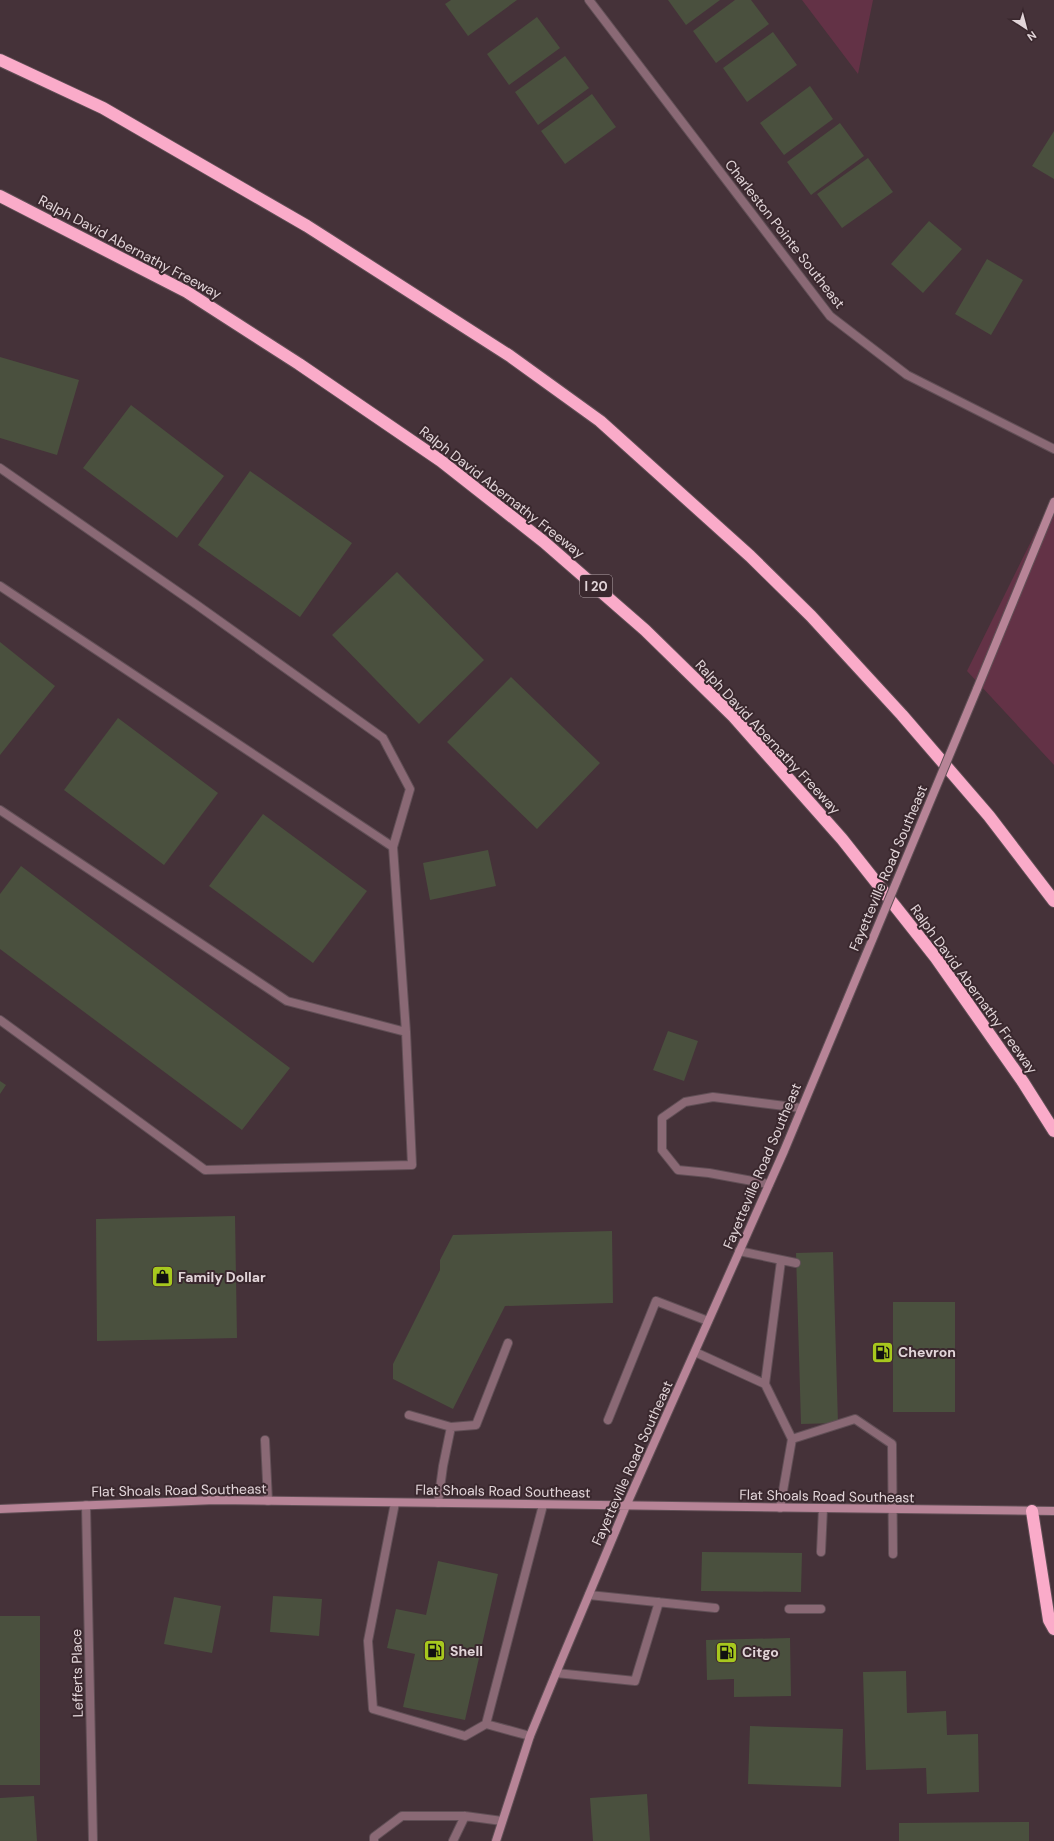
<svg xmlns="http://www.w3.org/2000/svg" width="1054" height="1841" viewBox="0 0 1054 1841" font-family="'DM Sans',sans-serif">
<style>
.green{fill:#633246}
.building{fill:#4a503e}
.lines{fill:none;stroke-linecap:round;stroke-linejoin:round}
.lane-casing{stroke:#614f56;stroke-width:10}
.street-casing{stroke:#614f56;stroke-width:10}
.secondary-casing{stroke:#614f56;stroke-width:10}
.highway-casing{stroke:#614f56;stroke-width:14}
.lane{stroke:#8a6975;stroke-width:8}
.street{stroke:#8a6975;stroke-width:8}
.secondary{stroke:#b78497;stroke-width:8}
.highway{stroke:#faabc9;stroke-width:12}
.secondary-bridge-casing{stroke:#614f56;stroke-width:10;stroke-linecap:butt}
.secondary-bridge{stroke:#b78497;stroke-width:8}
.labels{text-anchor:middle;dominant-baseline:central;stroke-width:4;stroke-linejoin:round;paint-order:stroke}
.shield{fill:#3a282e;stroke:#b0a1a6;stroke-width:1}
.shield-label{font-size:13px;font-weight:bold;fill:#e2d5d9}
.street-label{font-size:14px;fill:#e2d5d9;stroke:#3a282e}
.poi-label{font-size:14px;font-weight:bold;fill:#e2d5d9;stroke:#3a282e;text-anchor:start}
</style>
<rect width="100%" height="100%" fill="#453239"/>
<path class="green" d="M802,0H873L858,74Z
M1054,495V765L967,671Z"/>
<path class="building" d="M451,0H517L468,36L445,4Z
M668,0H720L686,25Z
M735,0H751L769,24L716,63L693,31Z
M537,17L560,48L509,85L487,54Z
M773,32L797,65L747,102L723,68Z
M565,56L589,88L538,125L515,92Z
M810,86L833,119L784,155L760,123Z
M592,94L616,127L565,164L541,131Z
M840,123L864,156L811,195L787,162Z
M1054,131V179L1032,166Z
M868,158L893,192L842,228L817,194Z
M929,221L962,249L923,293L891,264Z
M987,259L1023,280L991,335L955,314Z
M0,357L79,380L57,455L0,438Z
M131,405L224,476L177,538L83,468Z
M250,471L352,543L300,617L198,545Z
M397,572L484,660L419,724L332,635Z
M0,642L55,686L0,755Z
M511,677L600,763L537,829L447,742Z
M118,718L218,793L164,865L64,790Z
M263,814L367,891L313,963L209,886Z
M488,850L496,886L430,900L423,863Z
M21,866L290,1068L242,1130L0,949V894Z
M668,1031L698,1041L684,1081L653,1070Z
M0,1081L6,1085L0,1094Z
M235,1216L237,1338L97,1341L96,1219Z
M612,1231L613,1303L505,1306L453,1409L393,1379V1364L440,1270V1260L453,1235Z
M833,1252L838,1423L801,1424L796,1253Z
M893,1302H955V1412H893Z
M702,1552L802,1553L801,1592L701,1591Z
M438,1561L498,1574L465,1720L403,1707L415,1654L387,1648L396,1609L426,1615Z
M273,1596L322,1599L319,1636L270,1632Z
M174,1597L221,1606L212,1653L164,1644Z
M0,1616H40V1785H0Z
M790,1638L791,1696L734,1697V1679L707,1680L706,1640Z
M906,1671L907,1713L946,1711L947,1735L978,1734L979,1792L927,1794L926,1768L866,1770L863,1672Z
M750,1726L843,1729L841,1787L748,1784Z
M647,1794L650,1841H593L590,1798Z
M34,1796L37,1841H0V1798Z
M1029,1822V1841H899V1823Z"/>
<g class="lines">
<defs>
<path id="lane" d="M769,1184L709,1173L678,1170L662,1150V1118L685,1102L713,1097L801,1108
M739,1251L796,1263
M695,1352L765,1384L792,1439
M765,1384L781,1261
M409,1415L451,1427
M608,1420L656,1301L708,1321
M265,1440L268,1501
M395,1503L368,1641L373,1709L465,1736L486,1724L530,1736
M438,1503L443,1466L451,1427L476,1425L508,1343
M780,1508L792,1439L855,1419L892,1444L893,1554
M821,1552L823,1508
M589,1595L715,1608
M789,1609H821
M556,1673L635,1681L659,1602
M486,1724L543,1505
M374,1841V1837L402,1816H465L502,1821
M453,1841L465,1816"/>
<path id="street" d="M589,0L830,316L907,375L1054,449
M0,468L197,605L383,738L410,789L393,847
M0,586L393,847L406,1032L412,1165L205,1170L0,1020
M0,810L287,1001L406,1032
M86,1505L93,1841"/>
<path id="secondary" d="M977,689L1054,502
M0,1509L215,1500L1054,1511
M496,1841L530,1736L556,1673L626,1506L784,1151L845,1005"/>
<path id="highway" d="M0,60L103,108L307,226L510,356L600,421L750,556L811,616L902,715L989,816L1054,901
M0,196L187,292L299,364L441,461L544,542L645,630L734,717L842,839L936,958L1023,1082L1054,1131
M1032,1511L1049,1620L1054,1629"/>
</defs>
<use href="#lane" class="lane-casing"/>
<use href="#street" class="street-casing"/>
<use href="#secondary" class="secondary-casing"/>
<use href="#highway" class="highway-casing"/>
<use href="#lane" class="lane"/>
<use href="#street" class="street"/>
<use href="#secondary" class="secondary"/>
<use href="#highway" class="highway"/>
<defs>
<path id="secondary-bridge" d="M845,1005L977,689"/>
</defs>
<use href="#secondary-bridge" class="secondary-bridge-casing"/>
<use href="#secondary-bridge" class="secondary-bridge"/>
</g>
<defs>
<symbol id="shop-square" viewBox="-11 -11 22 22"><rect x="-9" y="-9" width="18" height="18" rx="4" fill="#a7c81e" stroke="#3a282e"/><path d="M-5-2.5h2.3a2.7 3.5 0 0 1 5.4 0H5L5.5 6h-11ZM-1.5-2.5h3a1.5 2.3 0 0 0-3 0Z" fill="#111"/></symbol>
<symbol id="fuel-square" viewBox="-11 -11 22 22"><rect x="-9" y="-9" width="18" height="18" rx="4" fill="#a7c81e" stroke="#3a282e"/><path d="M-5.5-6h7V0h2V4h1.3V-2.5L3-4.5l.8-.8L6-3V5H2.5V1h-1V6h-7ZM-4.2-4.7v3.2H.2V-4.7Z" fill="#111"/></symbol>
</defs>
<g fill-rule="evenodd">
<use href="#shop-square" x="150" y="1264" width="25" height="25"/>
<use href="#fuel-square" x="870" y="1340" width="25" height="25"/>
<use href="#fuel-square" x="422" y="1638" width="25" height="25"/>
<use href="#fuel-square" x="714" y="1640" width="25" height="25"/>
</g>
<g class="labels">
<rect class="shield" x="580" y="575" width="32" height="22" rx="3"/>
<g class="shield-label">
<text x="596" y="586">I 20</text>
</g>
<g class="street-label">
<text transform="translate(785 234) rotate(52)">Charleston Pointe Southeast</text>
<text transform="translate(130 247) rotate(28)">Ralph David Abernathy Freeway</text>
<text transform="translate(502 492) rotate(38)">Ralph David Abernathy Freeway</text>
<text transform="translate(768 737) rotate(47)">Ralph David Abernathy Freeway</text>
<text transform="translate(888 868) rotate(-67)">Fayetteville Road Southeast</text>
<text transform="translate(974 989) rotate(54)">Ralph David Abernathy Freeway</text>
<text transform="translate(762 1166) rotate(-67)">Fayetteville Road Southeast</text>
<text transform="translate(632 1463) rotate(-66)">Fayetteville Road Southeast</text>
<text transform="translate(179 1490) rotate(-1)">Flat Shoals Road Southeast</text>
<text transform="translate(503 1491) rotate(1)">Flat Shoals Road Southeast</text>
<text transform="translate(827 1496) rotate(1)">Flat Shoals Road Southeast</text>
<text transform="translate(77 1673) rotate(-91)">Lefferts Place</text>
</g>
<g class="poi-label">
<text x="178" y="1277">Family Dollar</text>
<text x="898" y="1352">Chevron</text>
<text x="450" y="1651">Shell</text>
<text x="742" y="1652">Citgo</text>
</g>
</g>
<g transform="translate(1026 28) rotate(144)" stroke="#3a282e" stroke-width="3" paint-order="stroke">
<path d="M0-3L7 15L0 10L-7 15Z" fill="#e2d5d9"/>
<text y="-6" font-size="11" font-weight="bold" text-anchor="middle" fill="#e2d5d9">N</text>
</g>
</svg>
